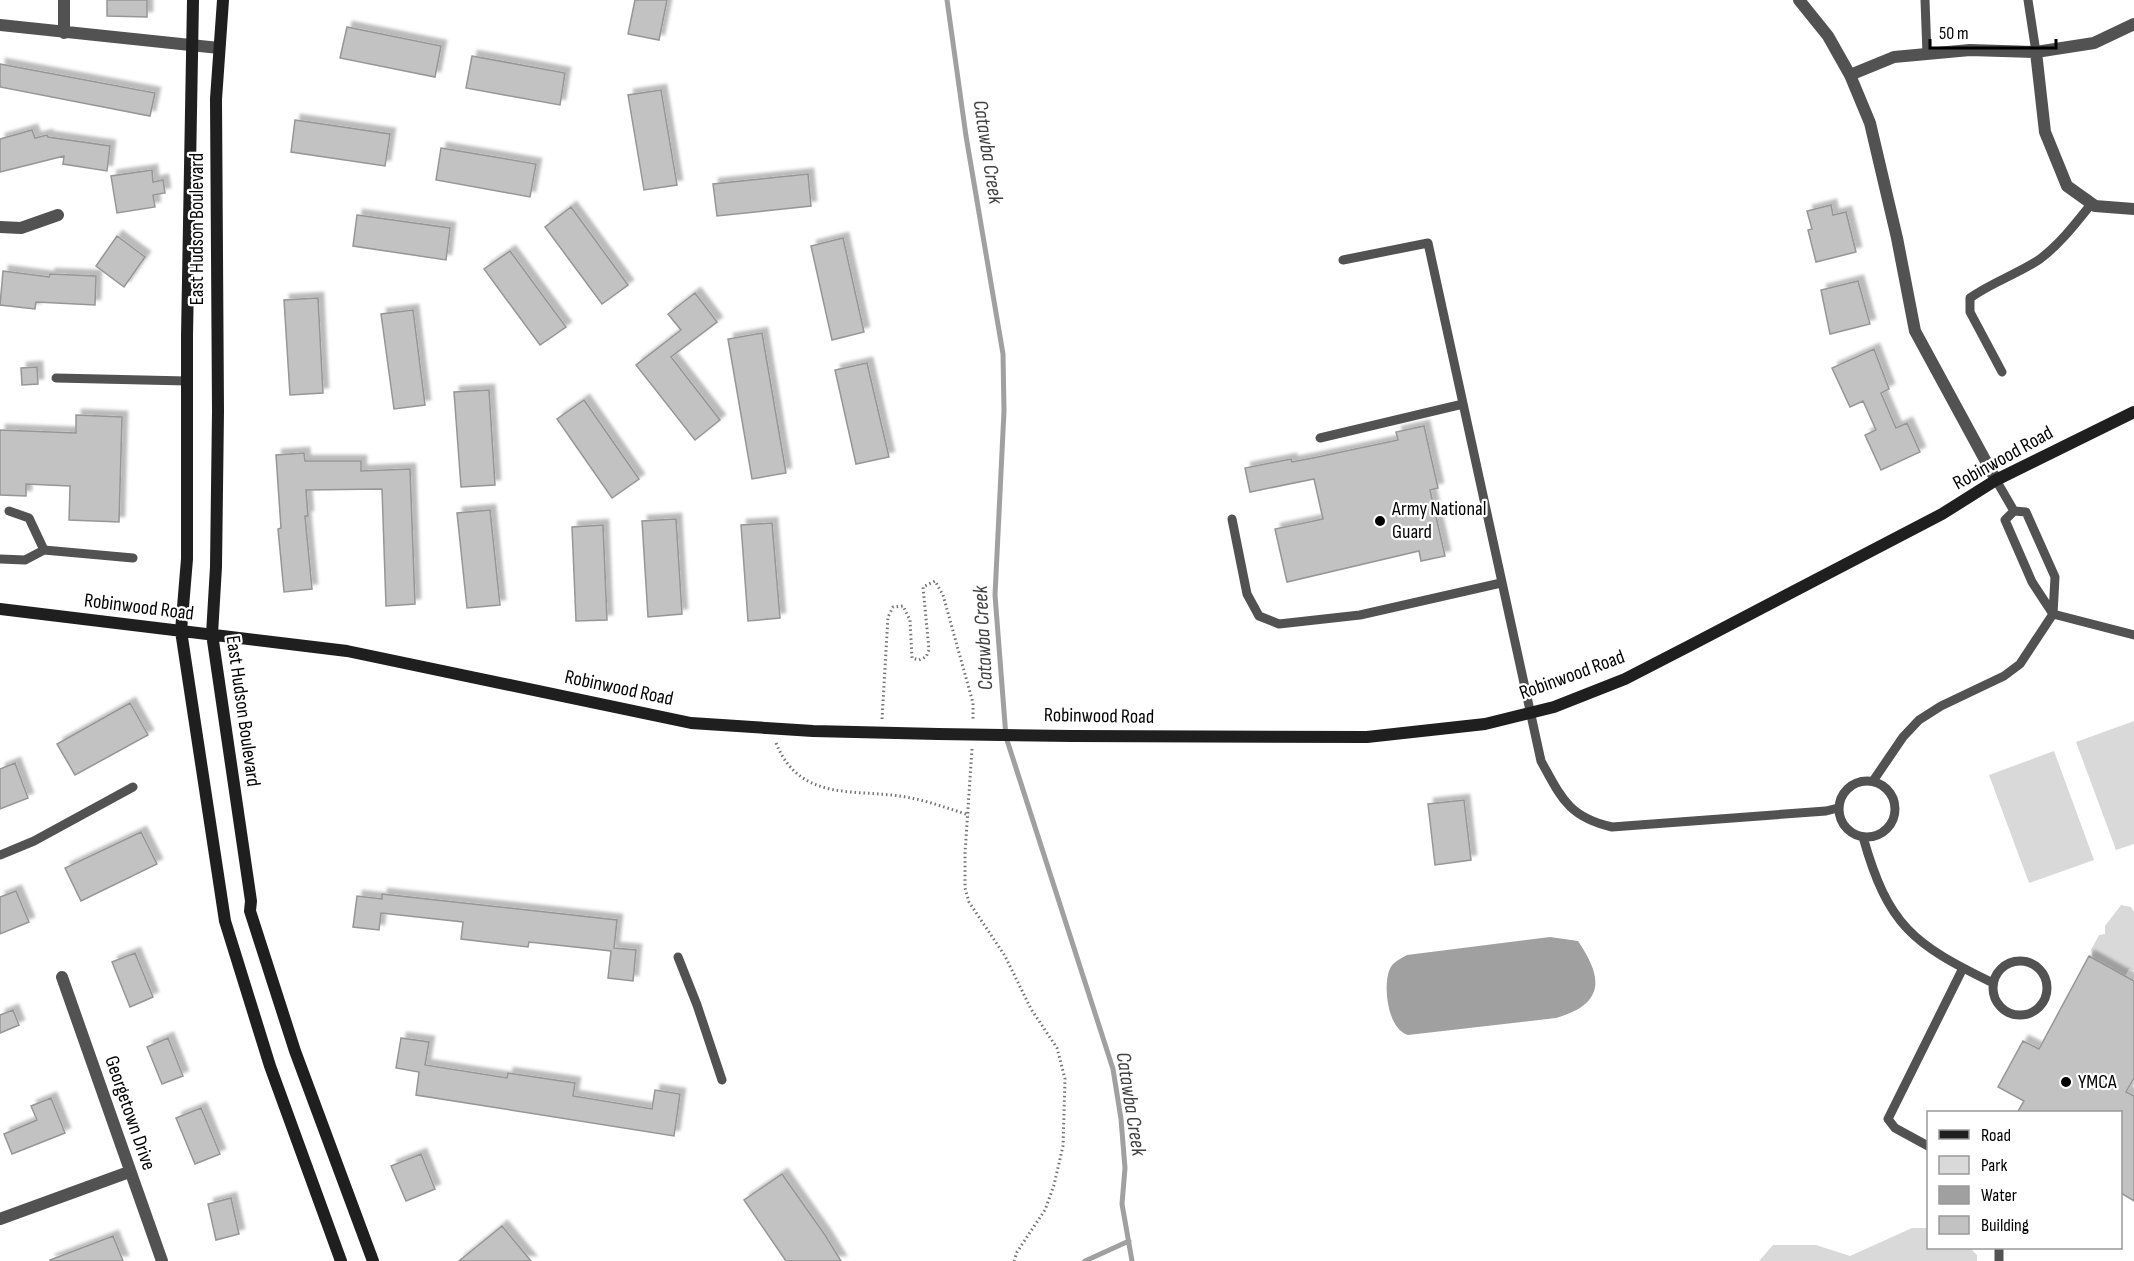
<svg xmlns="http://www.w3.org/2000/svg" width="2134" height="1261" viewBox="0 0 2134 1261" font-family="'Sofia Sans Condensed',sans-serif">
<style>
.green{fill:#d9d9d9}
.water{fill:#a0a0a0}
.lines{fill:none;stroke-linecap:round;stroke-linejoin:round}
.stream{stroke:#a0a0a0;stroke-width:5}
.building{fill:#c2c2c2;stroke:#969696;stroke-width:1.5;filter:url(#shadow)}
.path{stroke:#747474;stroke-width:3;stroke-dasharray:1.5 3;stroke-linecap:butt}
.lane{stroke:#525252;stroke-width:9}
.street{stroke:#525252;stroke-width:12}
.secondary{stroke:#1f1f1f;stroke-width:12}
.secondary-bridge{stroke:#1f1f1f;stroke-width:12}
.poi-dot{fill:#000;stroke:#fff;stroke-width:2}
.labels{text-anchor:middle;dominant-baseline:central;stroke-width:4.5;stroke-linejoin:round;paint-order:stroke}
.street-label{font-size:20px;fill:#000;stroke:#fff}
.poi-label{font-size:20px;fill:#000;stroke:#fff;text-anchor:start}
.water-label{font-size:21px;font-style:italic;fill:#414141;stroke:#fff}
</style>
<defs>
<filter id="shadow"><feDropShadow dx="5.5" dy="-5.5" stdDeviation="1.5" flood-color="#0004"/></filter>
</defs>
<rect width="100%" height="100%" fill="#fff"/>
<path class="green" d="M2134,721V844L2116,850L2076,742Z
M2054,751L2094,860L2029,883L1989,775Z
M2121,905L2131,907L2134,912V970L2129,969L2125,976L2093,958L2091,950L2099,935L2105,934V926Z
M1912,1228H1928V1248H1970L1977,1255V1261H1759L1773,1245H1816L1850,1256Z"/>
<path class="water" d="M1550,937L1578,941C1604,979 1604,1004 1556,1018L1408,1035C1388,1029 1383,989 1389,971C1392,962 1400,959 1407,955Z"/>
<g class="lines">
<path class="stream" d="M947,0L966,136L1003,354L1004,411L995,595L1006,737L1113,1069L1121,1119L1125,1168L1122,1204L1132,1261
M1085,1261L1129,1241"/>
</g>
<path class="building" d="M107,0H147V17L107,16Z
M635,0H667L659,40L628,34Z
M347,27L441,46L435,77L340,58Z
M472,56L565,73L560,105L466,88Z
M0,64L155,93L150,116L0,87Z
M661,90L677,185L644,190L628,95Z
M295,120L390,134L385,166L291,152Z
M32,130L35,138L47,135L48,137L110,146L107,171L63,164L64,156L0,172V139Z
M441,148L536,164L530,197L436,180Z
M152,170L153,182L163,180L165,193L153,195L155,207L117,213L111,176Z
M808,174L811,206L717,216L713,184Z
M1831,205L1833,215L1846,212L1856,252L1816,262L1808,230L1812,229L1807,211Z
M571,207L628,285L602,304L545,227Z
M357,215L450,228L446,260L353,246Z
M117,236L145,257L124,287L96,266Z
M843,238L864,332L832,340L811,246Z
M510,251L566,327L540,345L484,269Z
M3,271L49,277L50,274L96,276L95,305L36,302L35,309L0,305Z
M1858,281L1870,324L1830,334L1821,290Z
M695,293L717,322L671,357L720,420L695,440L636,365L681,330L668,314Z
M318,298L323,393L290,395L284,300Z
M413,310L425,405L394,409L381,314Z
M762,333L786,473L752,479L728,339Z
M1874,349L1889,389L1881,393L1896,428L1907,423L1920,452L1881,470L1865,435L1876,430L1863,401L1850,407L1832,368Z
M867,363L889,457L856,464L835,370Z
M37,367L38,384L22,385L21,368Z
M489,390L495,485L461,487L454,392Z
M584,400L639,479L612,498L557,419Z
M76,415L122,417L119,522L69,520L70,486L26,484V496L0,495V430L76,433Z
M1424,426L1438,488L1430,490L1445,556L1421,561L1419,551L1287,582L1275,529L1323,519L1314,479L1250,492L1245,468L1291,459L1292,462L1313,458L1398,440L1396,432Z
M304,453L305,461H361V471L410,469L415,604L386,606L382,489L306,490L308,516H305L312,589L284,592L278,529L281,528L276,455Z
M490,510L500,605L467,608L457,513Z
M676,519L682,614L648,617L642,521Z
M772,523L780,618L748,621L741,525Z
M603,525L607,620L576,621L572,527Z
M130,703L148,735L75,775L57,744Z
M15,763L28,798L0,809V769Z
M1464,800L1471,860L1435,865L1428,804Z
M141,832L157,864L81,901L65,868Z
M16,891L29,922L0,934V897Z
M382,894L617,920L614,948L636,950L633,981L608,978L611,951L529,942L528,947L461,939L463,922L381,913L379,930L353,927L357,896L382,899Z
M135,953L153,997L130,1007L112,962Z
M2089,956L2134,981V1078L2126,1092L2134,1096V1201L2121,1193V1113H2017L2024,1101L1998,1087L2023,1041L2039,1049Z
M13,1010L19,1025L0,1033V1015Z
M168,1038L183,1076L162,1084L147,1047Z
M401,1038L429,1042L425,1065L507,1078L508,1073L575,1083L573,1096L652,1109L655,1090L680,1094L674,1136L416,1095L419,1072L396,1068Z
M51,1098L65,1133L12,1154L4,1134L37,1120L31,1106Z
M201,1108L220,1154L195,1164L176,1118Z
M421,1154L435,1189L406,1201L391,1166Z
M782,1174L825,1235L841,1261H786L744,1200Z
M231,1198L239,1234L216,1240L208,1204Z
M502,1226L531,1261H459Z
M113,1236L123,1261H50V1260Z"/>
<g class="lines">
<path class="path" d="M882,719L888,617L893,607L903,606L910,620L912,658L919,660L926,657L929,650L923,587L935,581L943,595L973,703V721
M776,743C801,805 859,787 911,798C931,802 950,809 969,815
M972,749L965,853V888L969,902L1005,956L1031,1009L1057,1048L1065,1079L1063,1146L1054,1185L1045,1210L1017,1252L1014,1261"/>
<path class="lane" d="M1925,0L1927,54
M2028,0L2036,52
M1343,260L1428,243L1541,761C1561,797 1568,817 1612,827L1826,811L1838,808
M2002,372L1970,312V298C1992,282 2018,274 2040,259C2061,243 2076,223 2092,203
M56,378L187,381
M1320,438L1463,404
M1996,480L2014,511
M9,511L29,518L44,550L133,558
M1232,519L1247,594L1259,616L1279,624L1360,615L1501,583
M0,559L25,560L44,550
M1839 809a28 28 0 1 1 56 0a28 28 0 1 1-56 0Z
M1873,781L1903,737L1919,720L1941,706L2004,676L2020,664L2053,614L2055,577L2026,512L2014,511L2005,520L2032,582L2053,614L2134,635
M1863,837C1888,926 1913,944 1993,983
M0,855L34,841L133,787
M678,957L697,1005L722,1080
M1993 988a27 27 0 1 1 54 0a27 27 0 1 1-54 0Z
M1928,1146L1895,1128L1888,1119L1963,968
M1999,1261V1248"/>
<path class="street" d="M1799,0L1828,36L1850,75
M0,25L219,48
M64,33V0
M2036,52L2045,132L2067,186L2095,206L2134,209
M0,227L21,228L58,215
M1996,480L1915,331L1897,238L1870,123L1850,75L1894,57L1970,50L2036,52L2094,43L2134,24
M62,977L162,1261
M0,1219L129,1172"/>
<path class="secondary" d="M193,0L187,336V559L181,631L225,921L270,1066L341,1261
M223,0L216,99L218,411L216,567L212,634L251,901L250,911L295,1051L373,1261
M0,609L347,651L691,723L813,731L938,734
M1072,736L1367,737L1485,724L1554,707L1625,679L1691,645L1942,514L1996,480L2134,412"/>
<path class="secondary-bridge" d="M938,734L1072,736"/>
</g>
<g class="poi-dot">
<circle cx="1380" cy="521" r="6"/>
<circle cx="2066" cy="1082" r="6"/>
</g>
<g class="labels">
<g class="street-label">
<text transform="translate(197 229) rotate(-90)">East Hudson Boulevard</text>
<text transform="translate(2003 458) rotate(-29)">Robinwood Road</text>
<text transform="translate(139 607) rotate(7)">Robinwood Road</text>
<text transform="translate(1572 675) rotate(-20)">Robinwood Road</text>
<text transform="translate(619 688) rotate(12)">Robinwood Road</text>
<text transform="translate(243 711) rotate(82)">East Hudson Boulevard</text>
<text transform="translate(1099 716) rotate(1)">Robinwood Road</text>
<text transform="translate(130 1113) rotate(71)">Georgetown Drive</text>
</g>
<g class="poi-label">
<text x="1392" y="509">Army National<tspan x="1392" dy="23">Guard</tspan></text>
<text x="2078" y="1082">YMCA</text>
</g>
<g class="water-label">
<text transform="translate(988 152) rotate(81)">Catawba Creek</text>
<text transform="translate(983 638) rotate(-93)">Catawba Creek</text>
<text transform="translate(1131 1104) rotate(81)">Catawba Creek</text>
</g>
</g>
<rect x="1927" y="1111" width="195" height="138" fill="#ffffff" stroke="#999999" stroke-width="1.5"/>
<rect x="1939" y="1130" width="30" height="9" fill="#1f1f1f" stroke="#999999" stroke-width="1.5"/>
<text x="1981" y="1141" font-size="18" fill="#000000">Road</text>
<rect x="1939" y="1156" width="30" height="18" fill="#d9d9d9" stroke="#999999" stroke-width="1.5"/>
<text x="1981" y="1171" font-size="18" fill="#000000">Park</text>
<rect x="1939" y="1186" width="30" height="18" fill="#a0a0a0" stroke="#999999" stroke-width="1.5"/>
<text x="1981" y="1201" font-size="18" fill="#000000">Water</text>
<rect x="1939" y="1216" width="30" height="18" fill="#c2c2c2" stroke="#999999" stroke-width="1.5"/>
<text x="1981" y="1231" font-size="18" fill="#000000">Building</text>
<path d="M1930 39v9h126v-9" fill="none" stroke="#000000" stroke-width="3"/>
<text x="1939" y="39" font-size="18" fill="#000000" stroke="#ffffff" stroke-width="4.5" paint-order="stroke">50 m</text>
</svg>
